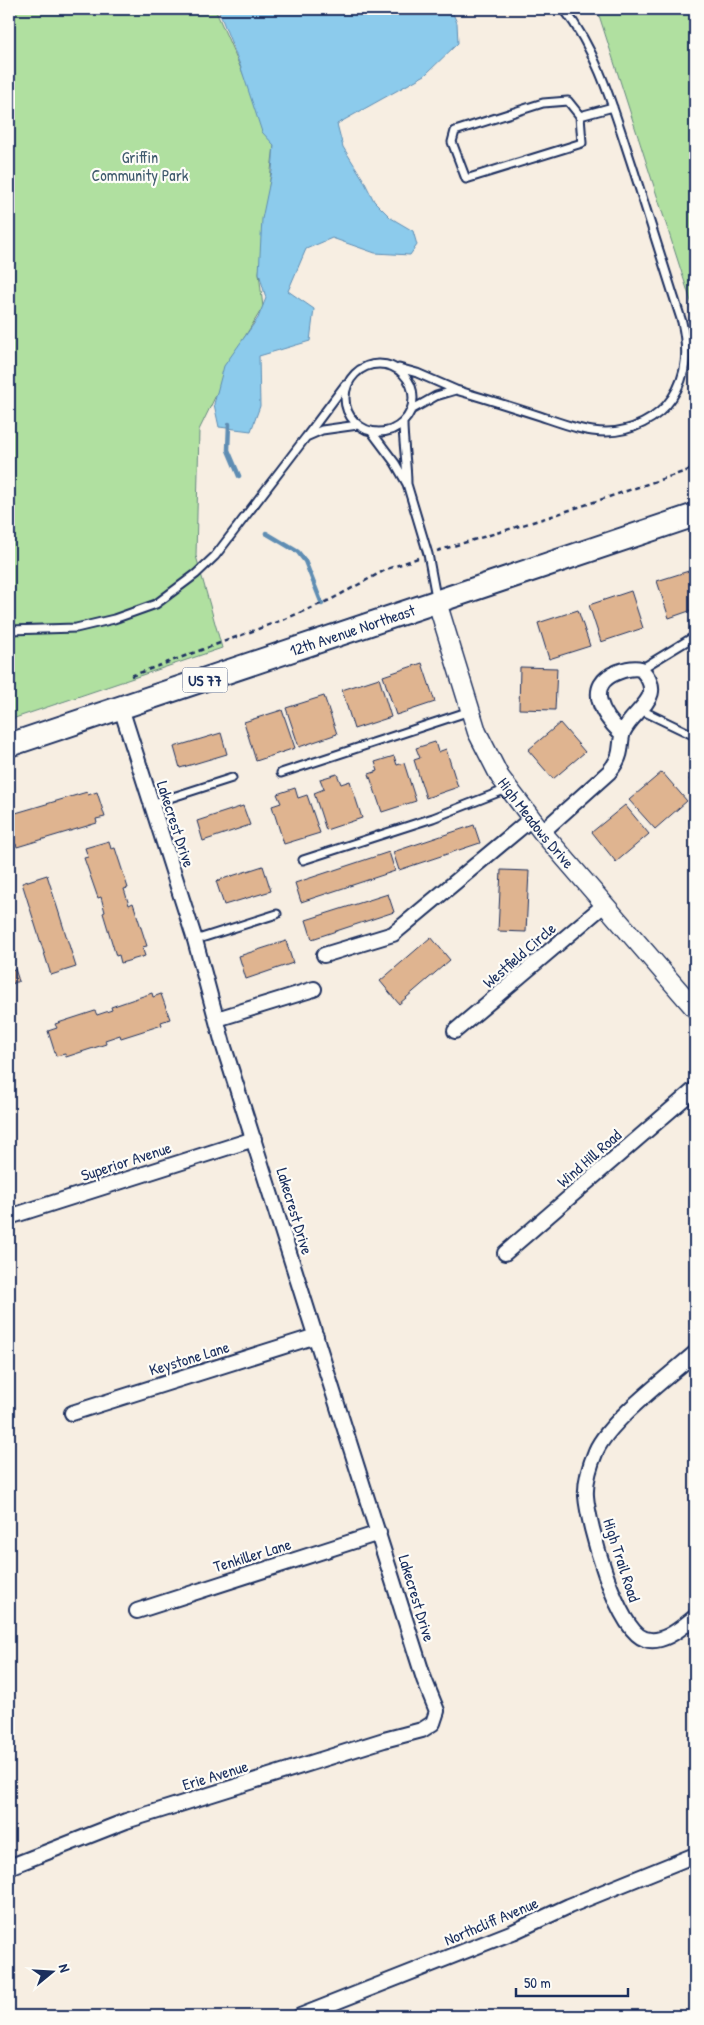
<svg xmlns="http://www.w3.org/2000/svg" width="704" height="2025" viewBox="0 0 704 2025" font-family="'Patrick Hand',sans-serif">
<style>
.green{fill:#b0e0a0;stroke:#66887f}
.water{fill:#8ccbec;stroke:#5f8db3}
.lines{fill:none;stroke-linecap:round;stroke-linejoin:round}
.stream{stroke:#5f8db3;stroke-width:4.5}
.building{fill:#dfb490;stroke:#1b2f5e}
.service-casing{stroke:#1b2f5e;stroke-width:11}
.minor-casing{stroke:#1b2f5e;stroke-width:18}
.tertiary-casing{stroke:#1b2f5e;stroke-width:21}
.primary-casing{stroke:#1b2f5e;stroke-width:26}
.path{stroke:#1b2f5e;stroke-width:2.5;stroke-dasharray:5 4;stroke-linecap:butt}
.service{stroke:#fdfcf7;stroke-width:7}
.minor{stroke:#fdfcf7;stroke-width:14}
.tertiary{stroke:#fdfcf7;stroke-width:18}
.primary{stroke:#fdfcf7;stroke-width:22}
.labels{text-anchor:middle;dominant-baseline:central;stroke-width:4.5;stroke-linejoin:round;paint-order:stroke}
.shield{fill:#fdfcf7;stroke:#5f6c8c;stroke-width:1}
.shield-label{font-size:15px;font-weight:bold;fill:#1b2f5e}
.park-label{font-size:16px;fill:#405b6e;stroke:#fdfcf7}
.street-label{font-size:16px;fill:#1b2f5e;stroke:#fdfcf7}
</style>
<rect width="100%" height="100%" fill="#f7eee2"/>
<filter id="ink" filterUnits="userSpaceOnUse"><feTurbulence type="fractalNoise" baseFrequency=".02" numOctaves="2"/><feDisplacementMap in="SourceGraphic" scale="10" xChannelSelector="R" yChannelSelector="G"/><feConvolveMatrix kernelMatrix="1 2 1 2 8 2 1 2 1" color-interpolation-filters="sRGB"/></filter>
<g filter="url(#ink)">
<path class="green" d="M9,9H215L274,145L259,273L263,307L244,338L199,430L196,556L222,648L9,720Z
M597,9H695V314Z"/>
<path class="water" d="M218,9H451L457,23L458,43L425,75L337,124L343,147L363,179L374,201L391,218L413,231L417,245L410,255L375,253L332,238L306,249L288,291L314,309L310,341L259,356L260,406L251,431L219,427L214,404L224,366L258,318L266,298L259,273L262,219L272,171L274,145L262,132L240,65Z"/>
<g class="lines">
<path class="stream" d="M229,424L228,450L239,476
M266,533L298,552L305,561L322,604"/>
</g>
<path class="building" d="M695,569V609L669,618L657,581Z
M631,591L643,628L601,642L589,605Z
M578,610L590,646L549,659L538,623Z
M422,663L435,702L396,715L383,676Z
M520,667L557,668L555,710L519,709Z
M379,678L391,717L354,729L342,690Z
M324,696L337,734L299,747L286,708Z
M282,710L295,748L256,761L244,722Z
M560,723L585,752L553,779L528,750Z
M221,733L227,754L180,768L174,747Z
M435,742L438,752L446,749L458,787L426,798L414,760L420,758L416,748Z
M394,756L397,765L404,763L416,801L382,812L369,774L378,771L375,762Z
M662,772L687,801L655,829L629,800Z
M337,774L341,784L350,781L362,818L326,830L314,793L324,789L320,779Z
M695,774V787L689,779Z
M295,788L298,798L307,795L320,833L284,844L272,806L281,803L277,794Z
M87,792L88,795L97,792L105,817L96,819L97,823L17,847L16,844L9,846V815Z
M625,805L649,834L616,862L592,832Z
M243,806L250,825L203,841L197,821Z
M474,825L480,843L399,870L393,852Z
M109,841L111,849L115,848L128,888L124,889L129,905L133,903L147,946L142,947L145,956L121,963L119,955L116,956L103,913L105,912L101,897L98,898L84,858L88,857L85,848Z
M389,852L395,871L301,902L295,883Z
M263,866L271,891L224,905L216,881Z
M501,870L529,871L526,932L498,931Z
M47,875L76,967L51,975L22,883Z
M388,894L394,912L312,939L306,920Z
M431,937L450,960L399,1004L380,981Z
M286,941L293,963L246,979L239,956Z
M15,969L19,981L9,985V971Z
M152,993L153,997L161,994L170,1019L161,1022L162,1025L121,1038L120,1035L105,1040L106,1044L66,1057L65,1054L56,1056L48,1031L57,1028L55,1024L95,1011L97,1015L112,1010L111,1007Z"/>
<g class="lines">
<defs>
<path id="service" d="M580,116L582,143L466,179L452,142L455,131L543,103L568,101L580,116L613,107
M345 398a34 34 0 1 1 68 0a34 34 0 1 1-68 0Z
M399,368L417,373L456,390L436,396L411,410
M345,385L306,437L322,430L358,425
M456,390C484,398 512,407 540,416C561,423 584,432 606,432C631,432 658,419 672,398C688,374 688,349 682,322C665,270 649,218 632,165C614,111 599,54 564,9
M371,431L395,463L407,484C407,463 403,443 403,422
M407,484L428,554L436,597
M9,630L76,628L114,619L156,604L196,574L215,556L306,437
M641,669L695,636
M641,710L695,736
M281,773L470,711
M151,804L232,778
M303,860L433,818L507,789
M195,940L277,914"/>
<path id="minor" d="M542,832L609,772C614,766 619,759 620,751C621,745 621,738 623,732C634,708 668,698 641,669C633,667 626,669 618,672C583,685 603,716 622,734
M324,955L393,934L531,819
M217,1019L314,989
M455,1031L604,905
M9,1217L254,1139
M505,1253L695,1089
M695,1353C669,1376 609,1421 596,1451C590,1465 585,1481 586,1496C588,1524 617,1631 645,1639C663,1645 682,1627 695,1617
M72,1413L316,1336
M137,1611L379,1533
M9,1867L126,1821L384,1740L422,1730L433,1723L437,1711L424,1679L223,1044L195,940L121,708
M300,2016L513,1932L569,1906L695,1855"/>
<g id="tertiary">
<path id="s1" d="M437,602L477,732L500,777L542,832L695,1009"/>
</g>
<g id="primary">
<path id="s2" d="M9,745L695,515"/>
</g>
</defs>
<use href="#service" class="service-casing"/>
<use href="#minor" class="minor-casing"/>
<use href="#tertiary" class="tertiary-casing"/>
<use href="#primary" class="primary-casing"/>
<path class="path" d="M437,551L549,517L695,468
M131,676L285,619L332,599L387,569L418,558"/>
<use href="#service" class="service"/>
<use href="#minor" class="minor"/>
<use href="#tertiary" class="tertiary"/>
<use href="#primary" class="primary"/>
</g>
</g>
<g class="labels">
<rect class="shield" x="182.5" y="667.5" width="45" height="25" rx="4"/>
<g class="shield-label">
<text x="205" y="680">US 77</text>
</g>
<g class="park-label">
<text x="140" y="157">Griffin<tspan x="140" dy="18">Community Park</tspan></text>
</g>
<g class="street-label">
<text stroke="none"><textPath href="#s2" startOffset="362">12th Avenue Northeast</textPath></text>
<text stroke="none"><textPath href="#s1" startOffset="245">High Meadows Drive</textPath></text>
<text transform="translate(176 824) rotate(72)">Lakecrest Drive</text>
<text transform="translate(519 955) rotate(-41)">Westfield Circle</text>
<text transform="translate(589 1158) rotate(-41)">Wind Hill Road</text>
<text transform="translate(126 1161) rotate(-18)">Superior Avenue</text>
<text transform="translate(295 1211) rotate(73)">Lakecrest Drive</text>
<text transform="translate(189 1358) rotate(-17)">Keystone Lane</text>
<text transform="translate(252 1555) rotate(-17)">Tenkiller Lane</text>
<text transform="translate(622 1560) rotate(72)">High Trail Road</text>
<text transform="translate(417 1598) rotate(73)">Lakecrest Drive</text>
<text transform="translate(215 1775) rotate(-17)">Erie Avenue</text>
<text transform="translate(491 1921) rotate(-23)">Northcliff Avenue</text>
</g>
</g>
<rect width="704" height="2025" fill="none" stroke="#fdfcf7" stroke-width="30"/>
<rect x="15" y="15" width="674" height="1995" fill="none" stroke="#1b2f5e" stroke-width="2" filter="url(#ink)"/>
<g transform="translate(52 1972) rotate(72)" stroke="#fdfcf7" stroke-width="4" paint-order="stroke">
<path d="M0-4L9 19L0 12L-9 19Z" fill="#1b2f5e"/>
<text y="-8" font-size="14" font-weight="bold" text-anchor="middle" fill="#1b2f5e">N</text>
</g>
<path d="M516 1988v8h112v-8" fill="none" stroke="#1b2f5e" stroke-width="2.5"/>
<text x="524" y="1988" font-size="15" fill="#1b2f5e" stroke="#fdfcf7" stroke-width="4" paint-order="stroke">50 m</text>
</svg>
